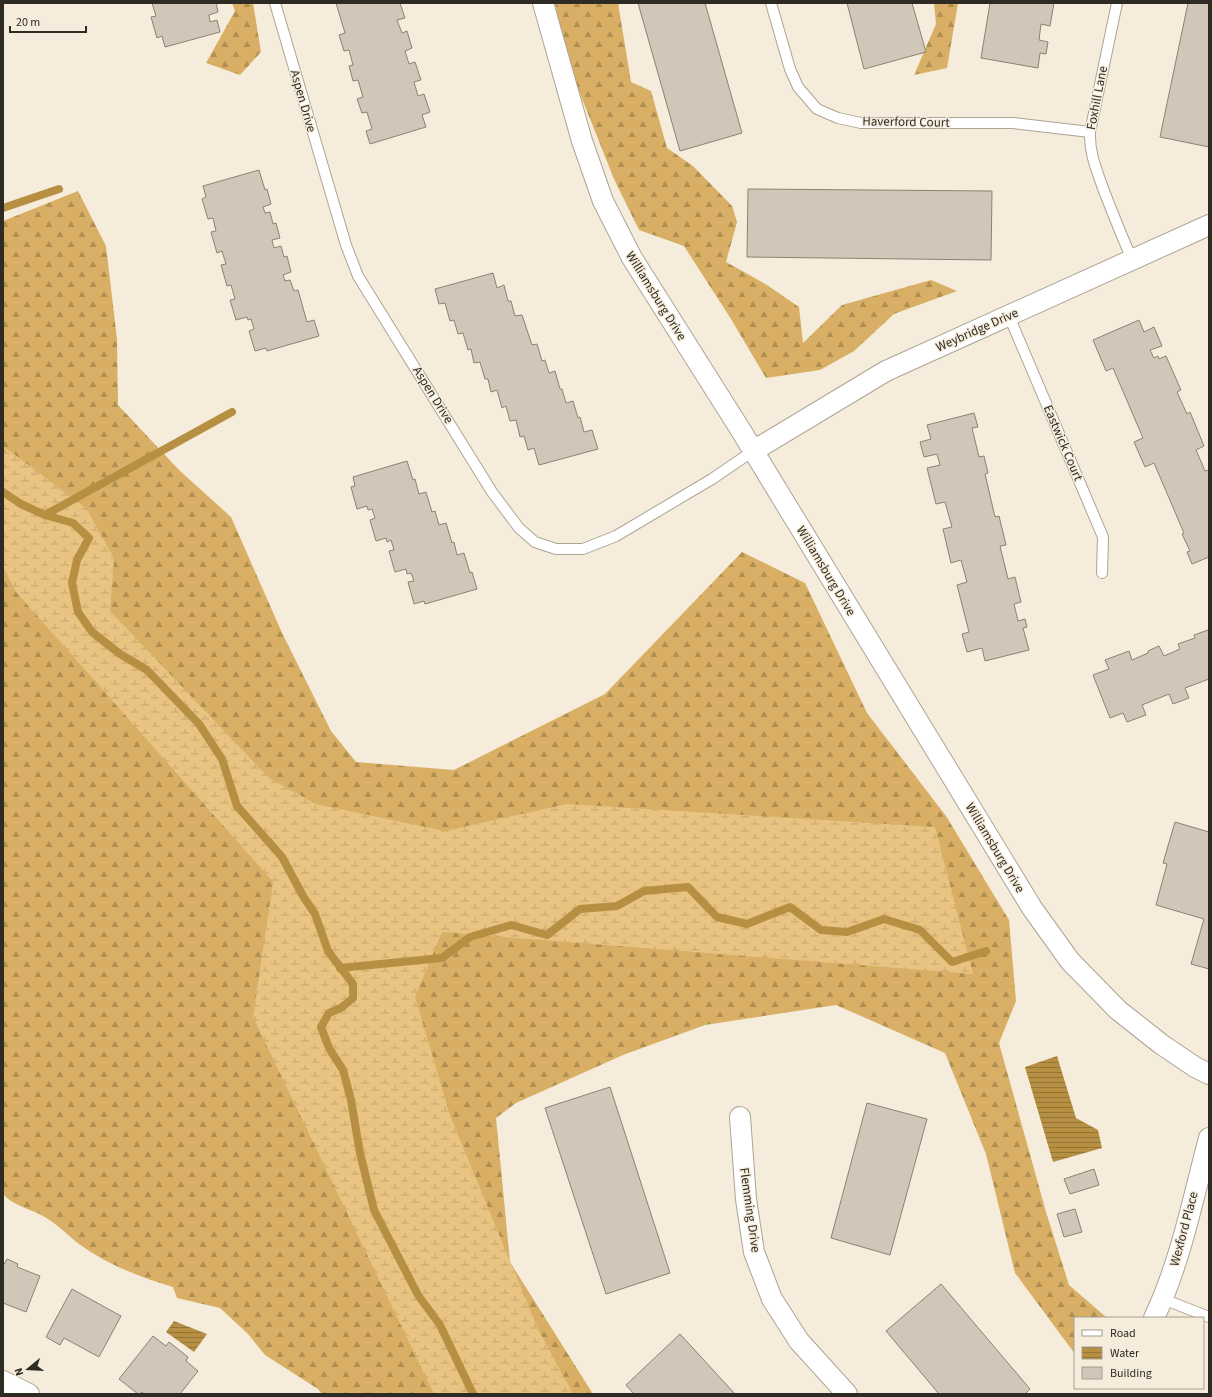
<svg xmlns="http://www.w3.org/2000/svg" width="1212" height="1397" viewBox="0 0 1212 1397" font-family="'Source Sans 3',sans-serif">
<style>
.forest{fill:url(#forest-firs)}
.wetland{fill:url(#wetland-marsh)}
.water{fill:url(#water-rules)}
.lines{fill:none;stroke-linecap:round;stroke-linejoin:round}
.stream{stroke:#b68f43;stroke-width:8}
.building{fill:#d1c7b8;stroke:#8b8274}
.lane-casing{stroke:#ada495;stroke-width:12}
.street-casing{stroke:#ada495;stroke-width:22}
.lane{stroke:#fff;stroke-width:10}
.street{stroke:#fff;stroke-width:20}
.labels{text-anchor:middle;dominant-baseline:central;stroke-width:3;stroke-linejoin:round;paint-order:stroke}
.street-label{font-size:13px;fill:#2e2a24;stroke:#f5ecdb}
</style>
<defs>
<pattern id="forest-firs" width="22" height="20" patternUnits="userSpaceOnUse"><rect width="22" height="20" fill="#d8af64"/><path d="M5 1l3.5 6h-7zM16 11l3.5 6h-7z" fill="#b08f52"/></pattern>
<pattern id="wetland-marsh" width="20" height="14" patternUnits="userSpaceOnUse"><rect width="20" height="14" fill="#e8c381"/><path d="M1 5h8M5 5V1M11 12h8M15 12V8" fill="none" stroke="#c7a86f"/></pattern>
<pattern id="water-rules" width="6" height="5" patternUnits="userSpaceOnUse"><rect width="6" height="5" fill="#b68f43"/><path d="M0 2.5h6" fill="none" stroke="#947538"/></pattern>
</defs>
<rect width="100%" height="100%" fill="#f5ecdb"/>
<path class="forest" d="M232,3H253L261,52L240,75L206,63L235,11Z
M555,3H618L631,82L651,91L667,148L693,166L732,206L737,222L726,262L767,285L799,307L803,343L842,305L931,280L957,291L894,314L854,351L820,370L766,378L731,319L684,246L639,230L614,179L569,66Z
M934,3H958L947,68L914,75L936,24Z
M78,191L106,246L117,339L118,405L179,470L231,517L283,635L331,731L356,762L454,770L605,694L742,552L805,583L867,713L946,816L1009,920L1016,1001L999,1043L1046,1212L1069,1285L1107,1318H1075V1354L1015,1273L986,1154L945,1053L836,1005L705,1025L623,1055L516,1103L496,1118L510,1262L593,1394H322L318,1389L265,1355L248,1334L220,1308L177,1298L173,1287C140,1277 108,1265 79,1244C69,1236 59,1226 48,1219C34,1209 16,1208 3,1194V221Z"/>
<path class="wetland" d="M3,446L86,508L114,558L110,611L269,778L316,804L445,831L567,804L935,827L973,974L442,932L415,997L450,1115L538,1329L573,1394H434L253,1017L273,882L16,592L3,567Z"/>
<path class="water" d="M1057,1056L1076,1118L1098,1130L1102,1148L1053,1162L1025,1067Z
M174,1321L207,1334L194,1352L166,1332Z"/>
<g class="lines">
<path class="stream" d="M3,208L59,189
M3,492L21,504L45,515L73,523L89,538L77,560L72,583L78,612L92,632L120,654L147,670L199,724L222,759L237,806L282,857L303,896L315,914L328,951L353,984V998L341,1008L329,1013L321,1027L329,1048L343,1070L351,1100L360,1153L374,1210L418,1295L440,1325L473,1394
M45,515L232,412
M340,968L442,958L470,937L511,925L547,935L580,909L617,906L644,891L688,887L717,917L747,924L790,907L821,930L847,932L884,919L920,930L952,962L986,951"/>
</g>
<path class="building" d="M152,3H216L218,12L209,15L210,22L217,20L220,32L165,47L162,36L157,38L151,17L156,16Z
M336,3H400L405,18L397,20L402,33L407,31L412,48L405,51L409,64L415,62L421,80L414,82L418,96L424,94L430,112L422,115L426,127L370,144L366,131L372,129L367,112L362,113L357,99L363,97L358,80L353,81L349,66L353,65L349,50L344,51L339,35L345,33Z
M638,3H705L742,133L680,151Z
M847,3H912L926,52L864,69Z
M990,3H1054L1050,26L1041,24L1039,40L1048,42L1046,54L1040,53L1038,68L981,58Z
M1188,3H1209V147L1160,137Z
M259,170L265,190L267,189L271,204L263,207L265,213L270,212L273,224L276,223L280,238L272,240L274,248L281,246L284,257L287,256L291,272L283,275L285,281L290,280L294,291L298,290L307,322L314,320L319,336L267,351L266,348L255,351L249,331L254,329L251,319L248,320L247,317L236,320L230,300L235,299L231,285L227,286L221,265L226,264L222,251L217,253L211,232L216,231L213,218L208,219L202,199L206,197L203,186Z
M748,189L992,191L991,260L747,257Z
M493,273L497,288L504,285L508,301H511L515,316L522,315L532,345L537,344L542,361L545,360L549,373L555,371L560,389H562L566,403L573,401L578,418L580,417L584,432L592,430L598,449L539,465L534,448L528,450L524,436L520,437L516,420L510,421L506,406L502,408L497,390L491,392L488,379H485L480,362L474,363L471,349L468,350L463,333L458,334L454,320L450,321L445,303L439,304L435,289Z
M1139,320L1144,332L1154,327L1162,346L1150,350L1154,358L1158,356L1159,359L1166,356L1181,390L1177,392L1187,414L1190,412L1204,446L1196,450L1205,471L1209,470V557L1192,564L1187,552L1190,551L1182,534L1184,533L1154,463L1145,467L1134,442L1143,438L1113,368L1106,371L1093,340Z
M974,413L978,427L972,428L979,457L984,456L988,473L985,474L995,517L999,516L1006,545L1000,546L1008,579L1015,577L1021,602L1014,604L1018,621L1025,619L1027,627L1023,628L1029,650L985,661L982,648L967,652L962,634L969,632L957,585L967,582L961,560L951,563L943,529L952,527L945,502L936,504L927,468L940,465L937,454L924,457L920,442L931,439L927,425Z
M407,461L413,480L415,479L419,494L426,492L432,512L435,511L439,525L446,523L452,543L454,542L457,555L464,553L470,573L472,572L477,589L425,604L424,601L414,604L408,582L414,581L411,573L407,574L406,569L395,572L389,551L394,550L391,540L387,542L386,538L376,541L370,520L375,518L372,509L368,510L367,506L357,509L351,487L355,486L353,477Z
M1208,630L1209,633V679L1185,688L1189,698L1173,704L1169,694L1142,705L1146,715L1127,722L1123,713L1110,718L1093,675L1109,669L1105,660L1129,651L1132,660L1148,653V651L1159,646L1164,656L1180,649L1178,644L1195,638L1194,635Z
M1175,822L1209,832V969L1191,964L1204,919L1156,905L1167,864L1163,863Z
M610,1087L670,1273L606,1294L545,1108Z
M867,1103L927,1119L890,1255L831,1238Z
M1094,1169L1099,1185L1070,1194L1064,1179Z
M1075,1209L1082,1232L1064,1237L1057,1214Z
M7,1259L18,1264L17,1267L40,1276L26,1312L3,1303V1266Z
M941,1284L1030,1389L1025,1394H939L886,1331Z
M72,1289L121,1316L99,1357L64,1338L60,1345L46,1337Z
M680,1334L735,1394H634L626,1385Z
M153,1336L166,1346L169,1342L188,1357L186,1361L198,1371L180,1394H144L142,1392L140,1394H138L119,1379Z"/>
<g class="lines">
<defs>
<path id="lane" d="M275,3L346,245L358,276L492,492L519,528L535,542L556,549H583L616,536L712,479L753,451
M771,3L790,69L798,87L817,109L838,118L861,123H1013L1090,132
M1117,3L1090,132C1089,153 1097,171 1104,191C1113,214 1122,237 1132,259
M1009,316L1103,537L1102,573
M1163,1299L1209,1317"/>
<path id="street" d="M543,3L582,141L603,201L632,258L740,429L1032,908L1070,961L1118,1010L1161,1044L1195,1067L1209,1074
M753,451L886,371L1209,225
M740,1117L746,1199L754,1252L772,1299L799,1341L847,1394
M1154,1318C1181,1261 1193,1198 1209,1138
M3,1381L29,1394"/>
</defs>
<use href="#lane" class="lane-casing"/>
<use href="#street" class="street-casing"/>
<use href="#lane" class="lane"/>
<use href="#street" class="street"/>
</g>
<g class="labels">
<g class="street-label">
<text transform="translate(1097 98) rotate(-79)">Foxhill Lane</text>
<text transform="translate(303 101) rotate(74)">Aspen Drive</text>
<text transform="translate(906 122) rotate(1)">Haverford Court</text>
<text transform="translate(656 296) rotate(58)">Williamsburg Drive</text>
<text transform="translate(977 330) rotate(-24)">Weybridge Drive</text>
<text transform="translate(433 395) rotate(58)">Aspen Drive</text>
<text transform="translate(1063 443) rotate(67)">Eastwick Court</text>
<text transform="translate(826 571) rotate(59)">Williamsburg Drive</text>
<text transform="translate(995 848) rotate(59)">Williamsburg Drive</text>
<text transform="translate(750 1210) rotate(82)">Flemming Drive</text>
<text transform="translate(1184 1229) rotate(-75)">Wexford Place</text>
</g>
</g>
<rect width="1212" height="1397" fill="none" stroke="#2e2a24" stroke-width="8"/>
<rect x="1074" y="1317" width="130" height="72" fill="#f5ecdb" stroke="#a59e92"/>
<rect x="1082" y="1330" width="20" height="6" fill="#ffffff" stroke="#a59e92"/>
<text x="1110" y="1337" font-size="12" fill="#2e2a24">Road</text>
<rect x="1082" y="1347" width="20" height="12" fill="url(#water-rules)" stroke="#a59e92"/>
<text x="1110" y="1357" font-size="12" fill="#2e2a24">Water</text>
<rect x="1082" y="1367" width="20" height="12" fill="#d1c7b8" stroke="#a59e92"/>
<text x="1110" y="1377" font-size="12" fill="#2e2a24">Building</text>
<g transform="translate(28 1369) rotate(252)" stroke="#f5ecdb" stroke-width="3" paint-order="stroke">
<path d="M0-3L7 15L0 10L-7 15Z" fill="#2e2a24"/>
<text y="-6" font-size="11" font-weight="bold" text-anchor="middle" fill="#2e2a24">N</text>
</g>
<path d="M10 26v6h76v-6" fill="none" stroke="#2e2a24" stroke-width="2"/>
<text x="16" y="26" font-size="12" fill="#2e2a24" stroke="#f5ecdb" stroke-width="3" paint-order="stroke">20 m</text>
</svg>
